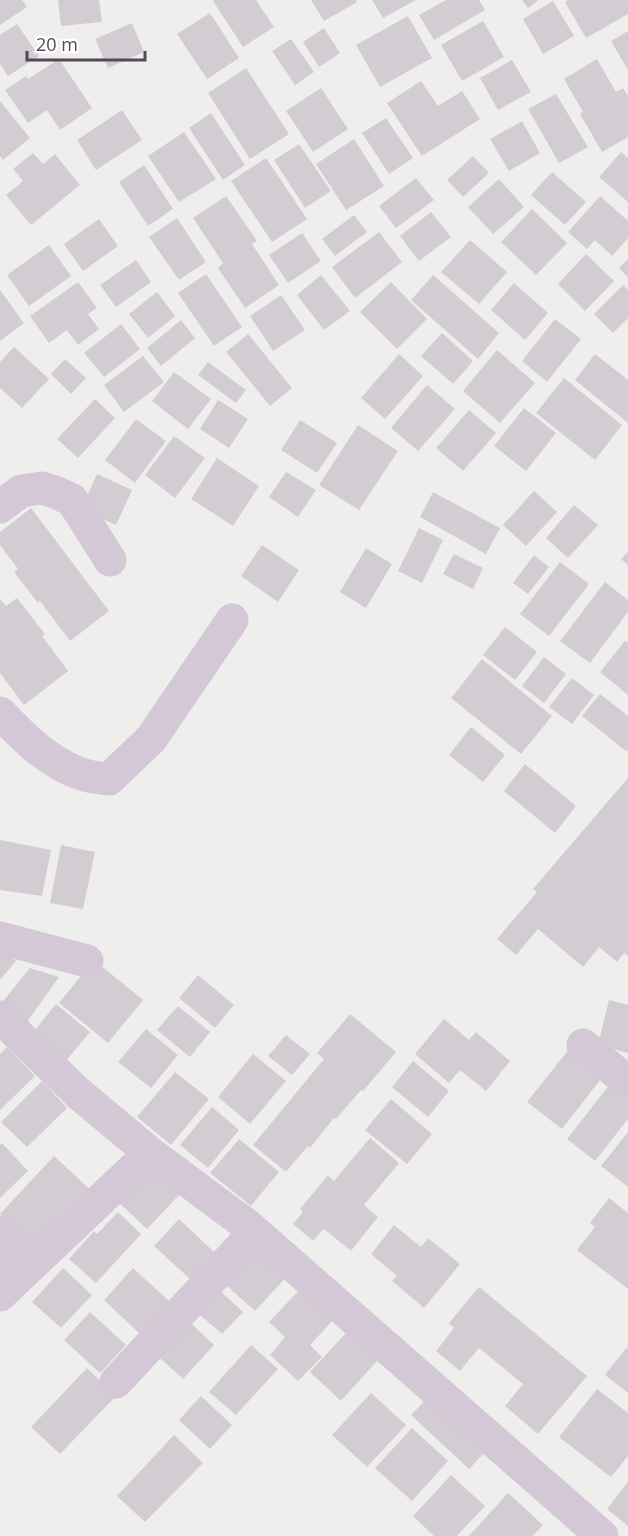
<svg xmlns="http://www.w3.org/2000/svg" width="628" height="1536" viewBox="0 0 628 1536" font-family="'Open Sans',sans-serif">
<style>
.building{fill:#d3cdd3}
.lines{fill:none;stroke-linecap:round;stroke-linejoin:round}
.street{stroke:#d4c7d6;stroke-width:33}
</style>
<rect width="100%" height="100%" fill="#eeefec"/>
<path class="building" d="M0,0H22L27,7L0,25Z
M58,0H99L102,22L61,26Z
M214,0H256L274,27L243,47L213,1Z
M311,0H356L357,2L324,21Z
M372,0H416L383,18Z
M446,0H479L485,10L434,40L419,15Z
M522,0H539L528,8Z
M568,0H628V14L586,38L565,2Z
M553,1L574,36L543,54L523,19Z
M210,13L239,58L207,79L177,34Z
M408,16L432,58L380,87L356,45Z
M483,21L504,57L462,81L441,45Z
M132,23L144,52L108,68L95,39Z
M17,24L39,56L8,76L0,64V35Z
M324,28L340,53L319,67L303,42Z
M628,31V70L611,41Z
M291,39L314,72L295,85L272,51Z
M59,59L92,108L60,130L47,110L28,123L5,90L26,76L28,79Z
M597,59L616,92L623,88L628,96V137L602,152L580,114L583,112L564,79Z
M512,60L531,92L498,110L480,78Z
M246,68L289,134L250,159L208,93Z
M421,81L438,106L462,91L480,119L422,156L387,103Z
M321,88L348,129L313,152L286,111Z
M556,94L588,147L559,163L528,109Z
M0,101L30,138L3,160L0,156Z
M122,110L142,140L96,170L77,140Z
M211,113L245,165L223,180L189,128Z
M386,118L413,158L389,174L362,133Z
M522,121L540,153L509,171L490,139Z
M184,132L216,179L179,202L148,156Z
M354,139L384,186L346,210L316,164Z
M299,144L331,191L305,208L274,160Z
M621,152L628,158V202L599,177Z
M33,153L43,164L55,154L80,185L31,225L6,195L23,181L13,169Z
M473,156L489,173L463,197L447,180Z
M266,158L307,219L272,242L231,181Z
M144,165L173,209L148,226L119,182Z
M552,172L586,202L565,225L531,195Z
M416,178L434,200L396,228L379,206Z
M499,179L524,207L493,234L468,207Z
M226,196L257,241L252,244L279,285L245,308L218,268L223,263L193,218Z
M600,196L628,221V238L612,256L595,240L587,249L568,232Z
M532,209L567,243L536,275L501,242Z
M431,212L451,237L419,261L400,236Z
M354,215L367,232L335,256L322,239Z
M177,218L206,262L179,280L149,237Z
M99,219L118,246L83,271L64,244Z
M379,232L402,262L355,298L332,267Z
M302,233L321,261L288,283L269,255Z
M470,240L507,272L479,304L441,272Z
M49,245L71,276L29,306L7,275Z
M586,254L614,281L585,311L558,284Z
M628,259V277L619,268Z
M136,260L151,282L116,307L100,285Z
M206,274L242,327L214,346L178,293Z
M321,275L350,311L324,330L297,295Z
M433,275L499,333L478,359L411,300Z
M78,282L97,308L88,314L99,329L78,345L67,330L49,343L30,316Z
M391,282L427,319L397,349L360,312Z
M514,283L548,313L525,340L491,310Z
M623,285L628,290V318L613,333L594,314Z
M0,290L24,323L0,341Z
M157,292L175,316L148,338L129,314Z
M281,295L305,330L273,351L250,316Z
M555,319L581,339L547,382L522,361Z
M181,320L195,338L161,366L147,348Z
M121,324L140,349L104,377L84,353Z
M442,333L473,361L453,384L421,356Z
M248,334L292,388L270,406L226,352Z
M14,347L49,379L22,408L0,388V362Z
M497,350L535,383L500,423L463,391Z
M399,354L423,376L385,419L361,398Z
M595,354L628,380V423L575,380Z
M143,356L164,382L124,412L104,385Z
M65,359L86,378L71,394L51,374Z
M208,362L246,390L236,403L198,375Z
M174,372L211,399L188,429L152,401Z
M564,378L622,425L595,460L536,413Z
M427,385L455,409L418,451L391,428Z
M95,399L115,418L78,458L57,439Z
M218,400L248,419L229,448L200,429Z
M524,408L556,433L526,471L494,446Z
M469,410L496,433L463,471L436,448Z
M136,419L166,441L135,483L105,460Z
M300,420L337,443L317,473L281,450Z
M358,425L398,451L359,510L319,485Z
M174,436L205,458L175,498L145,475Z
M217,458L259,486L233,526L191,499Z
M286,472L316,490L298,517L269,497Z
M97,474L132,490L116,525L81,509Z
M534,491L557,512L526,546L503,525Z
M433,492L500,528L486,554L420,517Z
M574,505L598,525L568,558L546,538Z
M31,508L109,611L70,641L40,601L38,603L14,572L18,569L0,545V532Z
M419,528L443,540L422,583L398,571Z
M262,545L299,570L278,602L241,576Z
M366,548L392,564L366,608L340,592Z
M628,552V565L621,559Z
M454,554L483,568L473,589L443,574Z
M534,555L549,567L528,594L513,583Z
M560,562L589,584L549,636L520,614Z
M605,582L628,600V612L590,663L560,641Z
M17,598L45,634L42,636L68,671L24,705L0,673V599L6,606Z
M505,627L537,652L515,680L483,655Z
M625,641L628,643V695L600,672Z
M544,657L566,674L544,703L522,686Z
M482,659L552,716L521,754L451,698Z
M572,678L594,695L572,724L549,707Z
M600,694L628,716V749L626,751L582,716Z
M471,727L505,755L483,782L449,755Z
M525,764L576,806L555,833L504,791Z
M628,778V956L624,953L617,962L599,947L583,967L538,929L516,955L497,939L537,892L533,889Z
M0,840L51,850L42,896L0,890Z
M61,845L95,852L83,909L50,903Z
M0,948L16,961L0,980Z
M94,960L143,1000L108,1043L59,1003Z
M30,968L59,977L24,1026L0,1005Z
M198,975L234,1005L215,1028L179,998Z
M609,1000L628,1005V1053L598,1045Z
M56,1004L90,1032L60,1068L27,1040Z
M178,1006L210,1032L190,1057L157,1030Z
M350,1014L396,1052L363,1091L361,1090L336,1119L334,1118L310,1148L308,1146L286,1172L253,1145L324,1059L317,1053Z
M444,1019L469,1040L476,1032L510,1061L486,1091L460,1070L449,1083L415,1054Z
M146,1029L178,1055L151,1088L118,1062Z
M286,1035L310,1054L292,1075L268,1056Z
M7,1047L35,1076L0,1110V1054Z
M569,1049L604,1075L562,1129L527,1102Z
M253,1054L286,1081L250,1124L218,1097Z
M413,1061L449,1091L428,1117L392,1087Z
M175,1072L209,1099L171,1145L137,1117Z
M42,1081L67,1108L27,1147L1,1122Z
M610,1084L628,1098V1119L595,1161L567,1139Z
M391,1099L432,1134L407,1164L365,1130Z
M212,1107L239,1130L208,1168L180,1145Z
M628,1132V1187L601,1166Z
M370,1138L399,1163L364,1205L378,1217L351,1251L324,1229L313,1241L293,1224L303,1212L300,1209L328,1175L334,1181Z
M239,1139L279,1172L251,1206L210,1173Z
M2,1143L28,1171L0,1198V1145Z
M54,1156L96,1195L42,1253L0,1214Z
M145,1164L179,1195L147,1229L114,1198Z
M609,1198L628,1213V1289L577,1250L595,1227L590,1223Z
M118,1212L141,1234L96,1283L69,1259L94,1231L97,1234Z
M179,1219L214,1252L190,1279L154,1246Z
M394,1225L421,1247L428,1238L460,1264L424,1308L392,1281L397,1276L371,1254Z
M255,1237L292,1271L255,1311L218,1278Z
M0,1245L19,1263L0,1283Z
M63,1268L92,1295L61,1328L32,1302Z
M133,1268L169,1301L139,1333L104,1300Z
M214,1285L243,1312L222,1334L192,1308Z
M304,1285L337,1316L310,1345L322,1357L298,1381L270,1355L285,1337L269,1322Z
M479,1287L587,1376L538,1434L505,1406L523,1384L479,1348L460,1371L436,1351L454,1328L449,1323Z
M90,1312L126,1345L100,1373L64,1340Z
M184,1317L214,1345L183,1379L152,1351Z
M356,1322L386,1351L341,1401L310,1372Z
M251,1345L278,1369L236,1415L209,1392Z
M626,1348L628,1349V1393L605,1375Z
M87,1368L116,1396L60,1454L31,1427Z
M597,1389L628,1413V1456L611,1477L559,1437Z
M433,1392L491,1446L469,1469L411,1415Z
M371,1393L406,1425L367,1467L332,1435Z
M201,1396L232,1425L210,1449L179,1420Z
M412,1428L448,1461L412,1501L375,1468Z
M174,1435L203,1463L145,1522L117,1496Z
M451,1475L485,1506L457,1536H434L413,1516Z
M628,1482V1526L607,1509Z
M508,1493L543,1525L533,1536H469Z"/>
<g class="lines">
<path class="street" d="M0,507L21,491L42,488L55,492L72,500L110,560
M0,713C23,737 49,763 81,774C90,777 100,778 109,779L151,739L232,620
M0,938L87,961
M0,1017L78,1093L150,1153L247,1225L602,1536
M583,1045L628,1082
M0,1232L34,1262
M0,1295L150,1153
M116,1382L254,1233"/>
</g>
<path d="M27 51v9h118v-9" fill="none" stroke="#564758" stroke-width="3"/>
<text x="36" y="51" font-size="18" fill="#564758" stroke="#ffffff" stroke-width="4.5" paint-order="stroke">20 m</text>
</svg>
